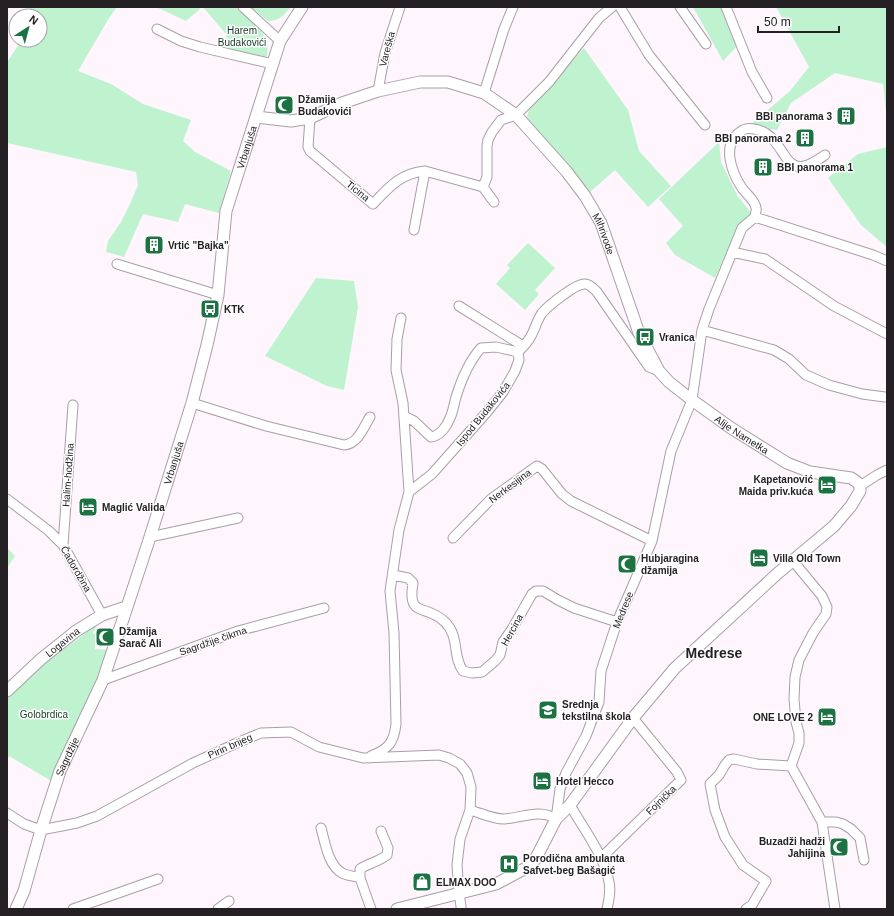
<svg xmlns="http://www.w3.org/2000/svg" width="894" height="916" viewBox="0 0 894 916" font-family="Arial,sans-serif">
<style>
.green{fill:#bff3d0}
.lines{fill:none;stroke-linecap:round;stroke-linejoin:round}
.minor-casing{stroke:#a99ea7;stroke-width:11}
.tertiary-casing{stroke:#a99ea7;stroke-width:13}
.minor{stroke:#fff;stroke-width:9}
.tertiary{stroke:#fff;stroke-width:11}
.labels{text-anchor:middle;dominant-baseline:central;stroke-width:3;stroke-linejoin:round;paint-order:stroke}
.park-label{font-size:10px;fill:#133722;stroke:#fff}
.street-label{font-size:10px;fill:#242024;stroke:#fff}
.poi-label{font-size:10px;font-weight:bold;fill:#242024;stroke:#fff;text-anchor:start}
.district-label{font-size:14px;font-weight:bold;fill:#242024;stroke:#fff}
</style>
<rect width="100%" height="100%" fill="#fef5fd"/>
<path class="green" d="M30,7H117L109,18L78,71L111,84L143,104L191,120L183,141L195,152L231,171L219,213L185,204L178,222L143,214L124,257L106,252L108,241L121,222L130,204L138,185L136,172L7,143V62L22,40H40V16H30Z
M156,7H199L200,9L186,21Z
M203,7H236C246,17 265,30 267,45C268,49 267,54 267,58L227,49L226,34Z
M250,7H291C284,15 279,21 268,21Z
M693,7H723L738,45L723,61Z
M776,7H887V120L883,84L835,73L791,103L777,130L749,126L790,91L809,67Z
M584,48L628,110L639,151L671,186L648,207L615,170L590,192L531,124L527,117L529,109Z
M719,142L721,162L737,195L751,213L738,226L715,278L675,255L666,243L683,226L659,199Z
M887,147V247L861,225L828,178L858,154Z
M528,243L555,268L535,290L539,294L525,310L496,284L510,268L507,265Z
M316,278L354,281L358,307L344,390L327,386L265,356Z
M7,548L15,556L7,568Z
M96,625L95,631H93V633L95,634V649L110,650V656L53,782L9,756L7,759V698L32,673Z"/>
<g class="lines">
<defs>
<path id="minor" d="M243,7L280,41
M620,7L649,55L705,125
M680,7L706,44
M726,7L752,72L767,98
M157,29L181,41L200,47L273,64
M378,91L385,53L400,7
M484,93L504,29L513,7
M310,118L308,147L310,151L373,204C389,187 401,173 425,171L483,187
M494,202L483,187L487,177V146L488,140L492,132L501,120L516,115L549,82L599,18L612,7
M755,217C755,214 757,210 756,208C755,200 746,194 742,188C732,173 721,145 740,132C744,129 749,128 754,129C770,131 777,144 785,156C787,159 790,163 794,165C804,170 816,161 825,155
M414,230L425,171
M732,252L765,259L834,306L887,334
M117,264L218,295
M459,306L523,346
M702,330L774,350L789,359L806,375L829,385L862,394L885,397
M518,352C523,347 528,342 531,336C535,329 537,320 542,313C548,306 576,283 585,284C590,284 594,289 597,292L649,367L659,371
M192,403L266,426L344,445C358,444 363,428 370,417
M404,416L414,421L431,437C440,436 447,426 450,418C453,412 454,404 456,397C461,381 470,360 481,348L496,347L518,352L519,360L515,371L503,392L487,412L432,474L409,492
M860,486L877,475L887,470
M7,499L49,531L63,545L102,615
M150,537L238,518
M453,538L491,499L537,466L542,469L562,494L571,501L652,541
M63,545L73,405
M393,575L408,578L413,583C407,619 426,603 445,622C460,637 452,656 463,671L472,673L482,672L495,661L500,655L503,642L512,629L532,594L536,591H543L558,600L574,608L617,622
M103,680L238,631L324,608
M371,756C389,749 394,742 396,724L394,633L390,591L399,530L409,492L403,403L396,370L397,339L401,318
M791,766L799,743V733L796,722L794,699L795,677L799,660L813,633L826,614L827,607L822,596L793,561
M791,766L822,822L835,909
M570,805C583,828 604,855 609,882C611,891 609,900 607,909
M7,813L24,824L41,830L77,823L97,816L193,763L239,742L261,733L291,732L319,747L363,758L439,755L449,758L460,764L467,773L471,787L470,810C481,813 492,819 504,819C521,818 540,808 556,819L560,789L566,773L586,736L599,702L601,671L617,622L652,541L671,451L692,400L702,330L709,309L742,228L755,217L873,255L887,261
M822,822H836L843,824L851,829L860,838L864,860
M321,828C325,842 328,865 342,873C347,876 355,876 360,878
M601,858L681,780L677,772L633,718
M73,909L158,879
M218,909L229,901
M371,909L360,878V869C369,863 378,862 387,855L388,848L381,831
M461,909V906L459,893L457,865L460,839L470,810
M746,909L752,905L766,881L743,865L725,837L715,810L710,784L719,775L725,765L729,760L734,759L757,764L791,766"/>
<g id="tertiary">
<path id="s1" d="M256,117L291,121L310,118L342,103L378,91L420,82H448L484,93L516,115L567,172L585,196L601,223L639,333L659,371L669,382L692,400L731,428L787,463L810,472L851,478L857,482L860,486V491L851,506L834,526L778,573L675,668L633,718L570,805L556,819L535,860L526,868L496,884L397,909"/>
<path id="s2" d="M7,691L41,659L76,631L102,615L126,607"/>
<path id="s3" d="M16,909L24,891L41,830L60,771L103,680L150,537L192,403L207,345L218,295L226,211L280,41L302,7"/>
</g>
</defs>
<use href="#minor" class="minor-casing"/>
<use href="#tertiary" class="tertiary-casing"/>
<use href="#minor" class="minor"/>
<use href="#tertiary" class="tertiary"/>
</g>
<defs>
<symbol id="mosque-square" viewBox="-11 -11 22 22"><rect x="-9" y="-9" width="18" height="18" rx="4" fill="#1d7244" stroke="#fff"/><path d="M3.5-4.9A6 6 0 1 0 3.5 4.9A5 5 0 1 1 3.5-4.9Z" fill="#fff"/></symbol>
<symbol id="building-square" viewBox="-11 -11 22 22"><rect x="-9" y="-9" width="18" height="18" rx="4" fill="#1d7244" stroke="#fff"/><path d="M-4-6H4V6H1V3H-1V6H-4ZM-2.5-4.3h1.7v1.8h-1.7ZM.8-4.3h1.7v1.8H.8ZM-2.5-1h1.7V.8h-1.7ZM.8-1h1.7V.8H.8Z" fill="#fff"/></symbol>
<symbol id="bus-square" viewBox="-11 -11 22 22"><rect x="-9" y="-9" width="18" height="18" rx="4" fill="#1d7244" stroke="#fff"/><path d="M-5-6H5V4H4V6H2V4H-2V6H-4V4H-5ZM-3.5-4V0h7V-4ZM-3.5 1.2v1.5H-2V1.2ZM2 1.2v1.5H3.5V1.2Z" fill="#fff"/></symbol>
<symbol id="hotel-square" viewBox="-11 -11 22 22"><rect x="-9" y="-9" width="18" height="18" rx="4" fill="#1d7244" stroke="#fff"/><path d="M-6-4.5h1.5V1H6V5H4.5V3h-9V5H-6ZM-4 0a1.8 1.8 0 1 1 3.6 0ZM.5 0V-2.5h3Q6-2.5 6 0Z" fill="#fff"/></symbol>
<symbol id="school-square" viewBox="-11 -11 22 22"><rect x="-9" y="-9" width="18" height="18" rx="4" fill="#1d7244" stroke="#fff"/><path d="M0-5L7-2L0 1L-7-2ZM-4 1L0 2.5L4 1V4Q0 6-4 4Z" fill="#fff"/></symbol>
<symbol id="hospital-square" viewBox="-11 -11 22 22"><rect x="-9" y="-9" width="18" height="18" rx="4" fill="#1d7244" stroke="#fff"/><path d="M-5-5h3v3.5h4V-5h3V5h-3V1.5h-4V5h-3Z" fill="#fff"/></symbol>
<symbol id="shop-square" viewBox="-11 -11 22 22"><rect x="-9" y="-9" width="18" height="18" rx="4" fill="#1d7244" stroke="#fff"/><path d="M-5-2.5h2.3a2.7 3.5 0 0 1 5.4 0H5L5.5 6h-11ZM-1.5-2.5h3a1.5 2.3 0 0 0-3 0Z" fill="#fff"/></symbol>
</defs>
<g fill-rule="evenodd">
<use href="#mosque-square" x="273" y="94" width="22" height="22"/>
<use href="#building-square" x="835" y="105" width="22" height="22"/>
<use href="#building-square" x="794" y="127" width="22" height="22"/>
<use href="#building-square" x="752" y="156" width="22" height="22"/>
<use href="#building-square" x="143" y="234" width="22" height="22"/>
<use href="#bus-square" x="199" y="298" width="22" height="22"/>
<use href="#bus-square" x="634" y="326" width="22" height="22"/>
<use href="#hotel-square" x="816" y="474" width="22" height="22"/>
<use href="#hotel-square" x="77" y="496" width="22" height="22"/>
<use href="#hotel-square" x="748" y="547" width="22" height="22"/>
<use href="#mosque-square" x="616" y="553" width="22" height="22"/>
<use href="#mosque-square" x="94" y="626" width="22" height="22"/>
<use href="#school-square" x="537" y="699" width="22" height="22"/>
<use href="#hotel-square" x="816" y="706" width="22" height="22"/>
<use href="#hotel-square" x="531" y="770" width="22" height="22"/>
<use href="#mosque-square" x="828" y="836" width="22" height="22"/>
<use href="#hospital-square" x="498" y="853" width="22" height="22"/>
<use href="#shop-square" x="411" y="871" width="22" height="22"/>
</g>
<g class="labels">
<g class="park-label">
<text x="242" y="30">Harem<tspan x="242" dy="12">Budakovići</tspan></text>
<text x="44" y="714">Golobrdica</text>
</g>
<g class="street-label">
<text transform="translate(387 49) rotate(-75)">Vareška</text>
<text stroke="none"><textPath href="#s3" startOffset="799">Vrbanjuša</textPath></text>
<text transform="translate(358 191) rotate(39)">Ticina</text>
<text stroke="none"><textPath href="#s1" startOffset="424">Mihrivode</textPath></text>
<text transform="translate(483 414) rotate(-51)">Ispod Budakovića</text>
<text stroke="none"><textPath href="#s1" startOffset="677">Alije Nametka</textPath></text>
<text stroke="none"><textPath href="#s3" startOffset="474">Vrbanjuša</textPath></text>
<text transform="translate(68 475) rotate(-86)">Halim-hodžina</text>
<text transform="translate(510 486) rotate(-37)">Nerkesijina</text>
<text transform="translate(76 569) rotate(60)">Čadordžina</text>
<text transform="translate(623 610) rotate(-68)">Medrese</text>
<text transform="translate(512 630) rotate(-61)">Hercina</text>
<text transform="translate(213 641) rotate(-19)">Sagrdžije čikma</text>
<text stroke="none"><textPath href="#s2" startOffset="74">Logavina</textPath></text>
<text transform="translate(230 746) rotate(-24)">Pirin brijeg</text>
<text stroke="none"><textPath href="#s3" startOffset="161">Sagrdžije</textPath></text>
<text transform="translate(661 800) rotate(-44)">Fojnička</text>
</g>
<g class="poi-label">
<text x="298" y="99">Džamija<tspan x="298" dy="12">Budakovići</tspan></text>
<text x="832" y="116" text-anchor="end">BBI panorama 3</text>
<text x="791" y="138" text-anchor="end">BBI panorama 2</text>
<text x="777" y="167">BBI panorama 1</text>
<text x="168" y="245">Vrtić "Bajka"</text>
<text x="224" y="309">KTK</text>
<text x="659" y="337">Vranica</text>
<text x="813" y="479" text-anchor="end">Kapetanović<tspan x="813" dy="12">Maida priv.kuća</tspan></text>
<text x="102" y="507">Maglić Valida</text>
<text x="641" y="558">Hubjaragina<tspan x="641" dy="12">džamija</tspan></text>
<text x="773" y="558">Villa Old Town</text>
<text x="119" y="631">Džamija<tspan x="119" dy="12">Sarač Ali</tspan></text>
<text x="562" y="704">Srednja<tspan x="562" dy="12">tekstilna škola</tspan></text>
<text x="813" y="717" text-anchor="end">ONE LOVE 2</text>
<text x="556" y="781">Hotel Hecco</text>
<text x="825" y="841" text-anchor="end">Buzadži hadži<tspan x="825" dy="12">Jahijina</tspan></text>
<text x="523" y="858">Porodična ambulanta<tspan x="523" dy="12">Safvet-beg Bašagić</tspan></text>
<text x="436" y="882">ELMAX DOO</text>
</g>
<g class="district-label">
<text x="714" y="653">Medrese</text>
</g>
</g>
<rect width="894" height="916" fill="none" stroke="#242024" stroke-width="16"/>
<g transform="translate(28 28) rotate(36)"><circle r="19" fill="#ffffff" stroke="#a7a6a7"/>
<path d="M0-3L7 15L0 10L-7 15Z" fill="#1d7244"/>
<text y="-6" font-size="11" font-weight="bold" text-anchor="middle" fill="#242024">N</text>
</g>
<path d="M758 26v6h81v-6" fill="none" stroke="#242024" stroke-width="2"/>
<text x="764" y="26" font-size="12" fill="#242024" stroke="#ffffff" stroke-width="3" paint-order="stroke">50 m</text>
</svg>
